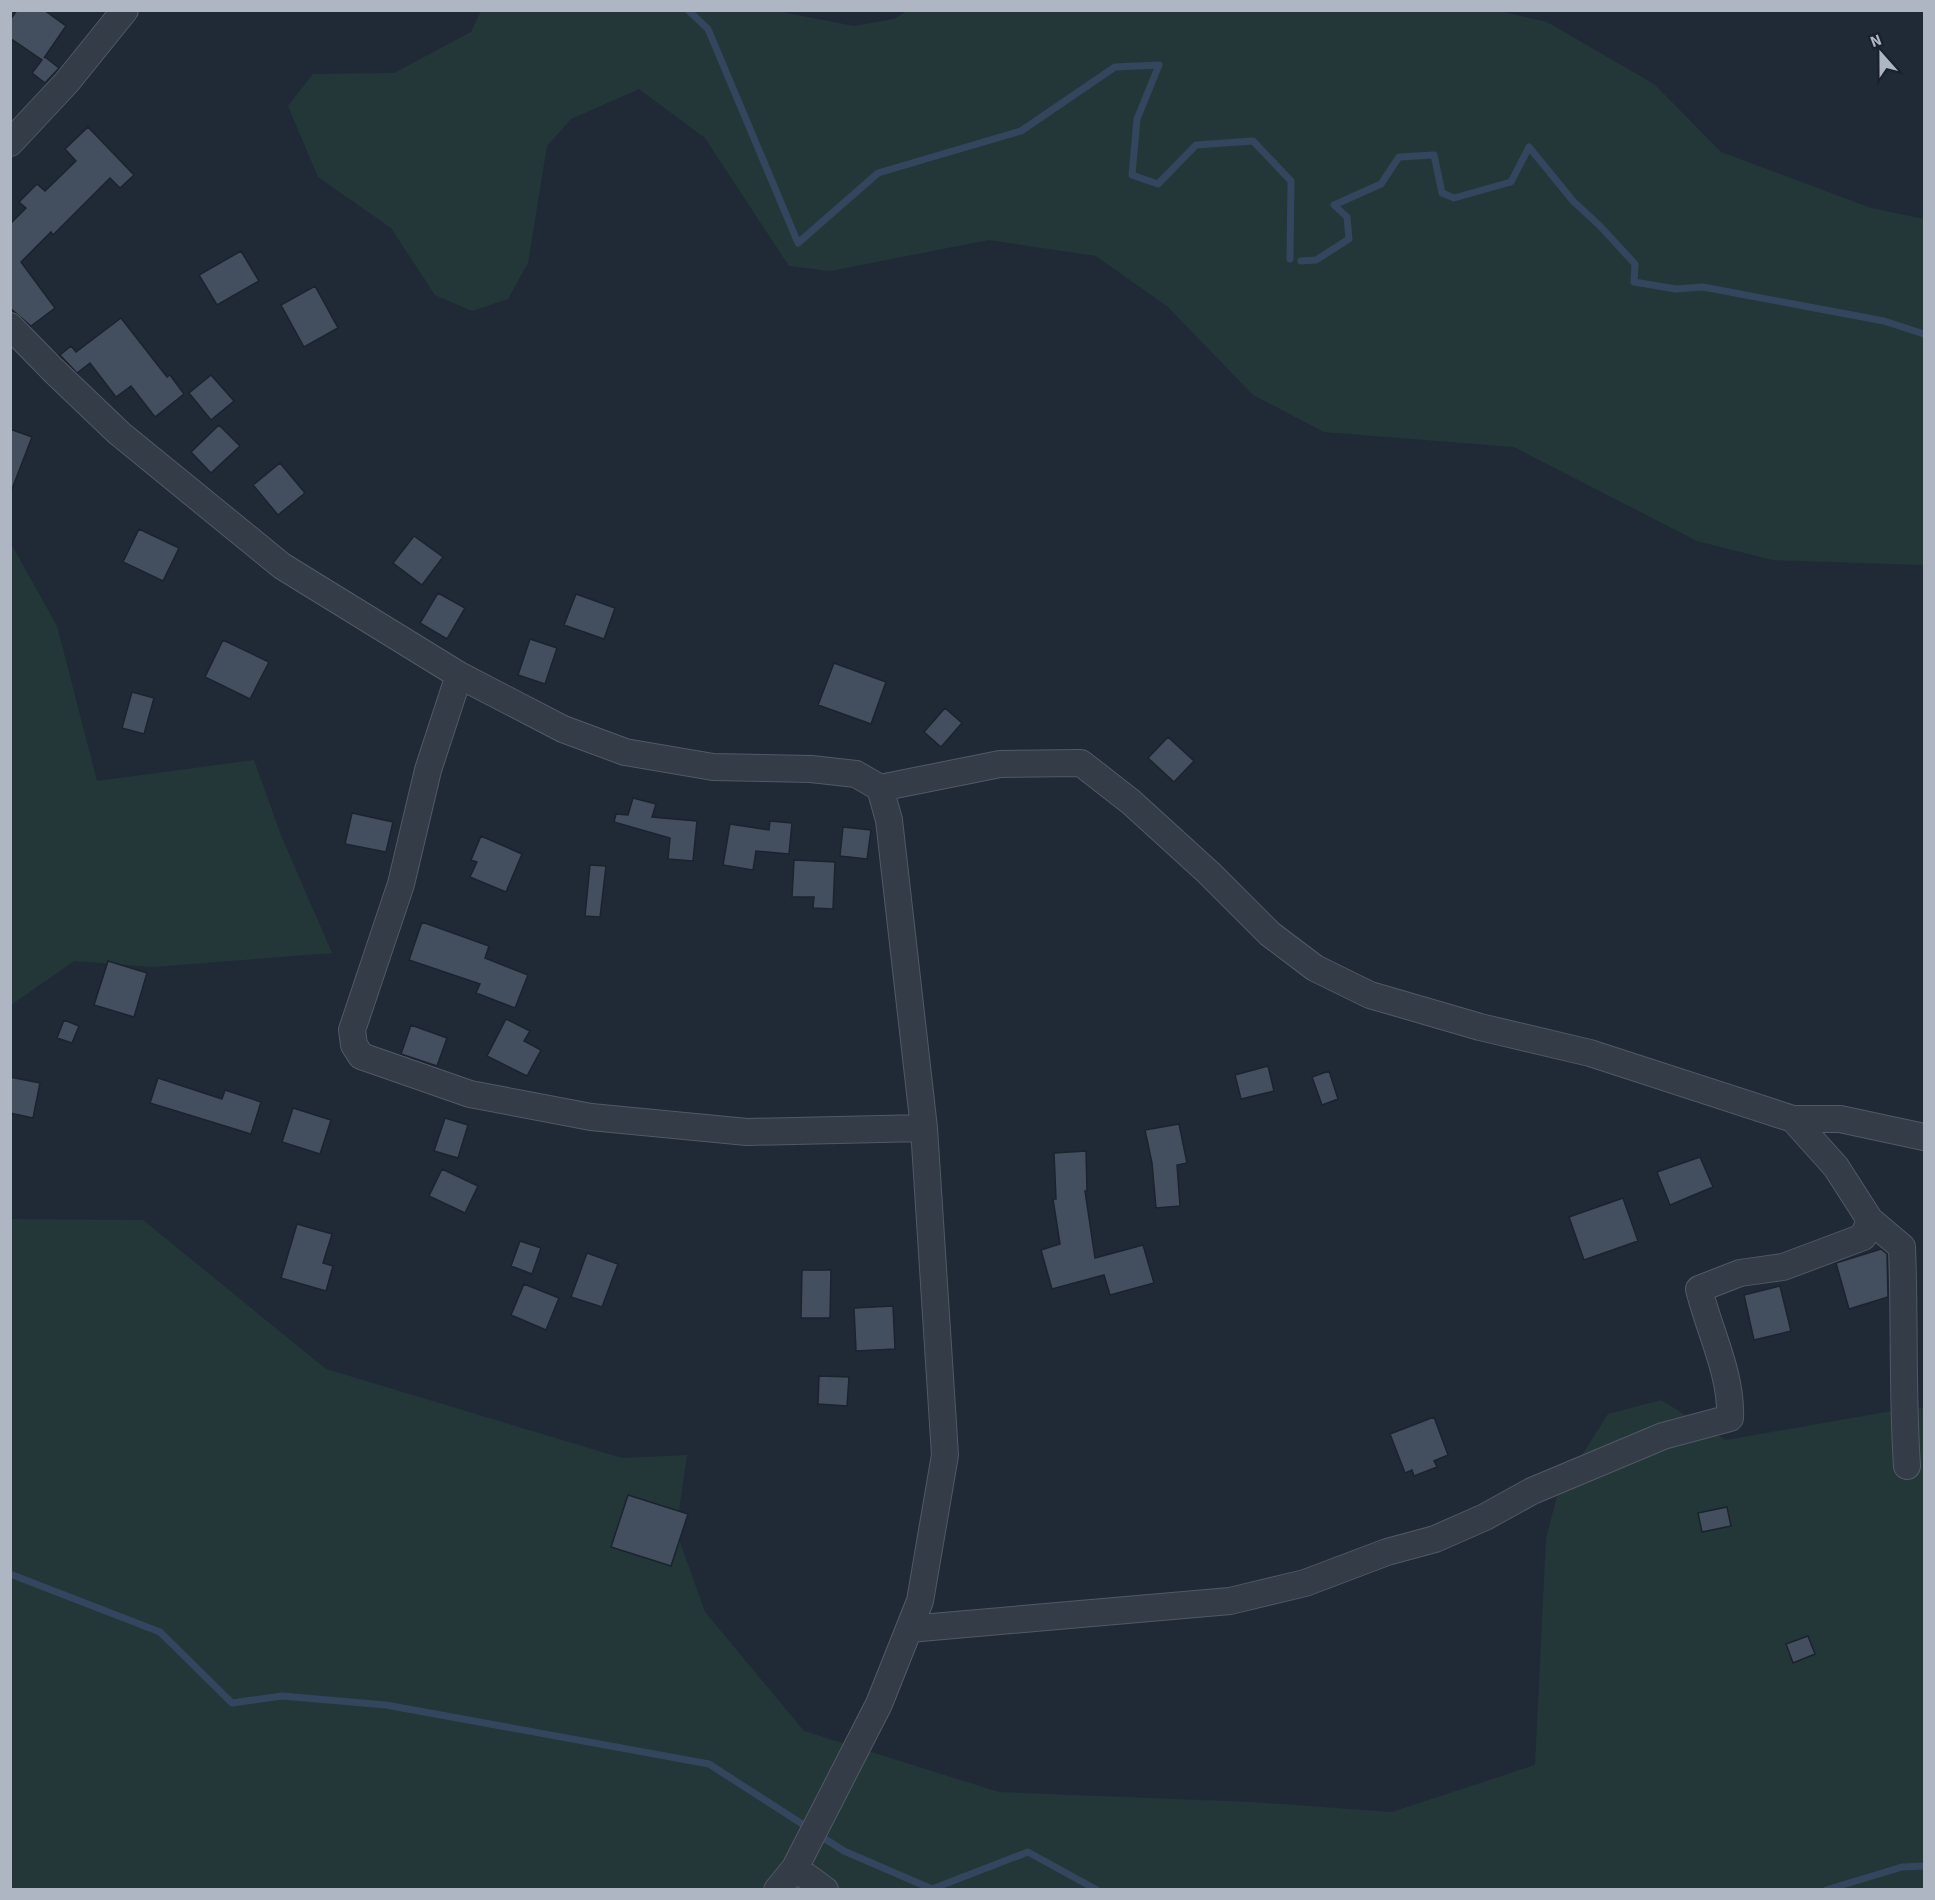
<svg xmlns="http://www.w3.org/2000/svg" width="1935" height="1900" viewBox="0 0 1935 1900" font-family="'Source Sans 3',sans-serif">
<style>
.green{fill:#233739}
.lines{fill:none;stroke-linecap:round;stroke-linejoin:round}
.stream{stroke:#34455e;stroke-width:7}
.building{fill:#434f5f;stroke:#1b232e;stroke-width:1.5}
.minor-casing{stroke:#515965;stroke-width:28}
.minor{stroke:#343c47;stroke-width:26}
</style>
<rect width="100%" height="100%" fill="#202a37"/>
<path class="green" d="M776,11L854,26L894,19L909,10H1495L1547,22L1654,84L1721,152L1871,208L1924,219V565L1773,560L1697,541L1514,447L1324,432L1253,395L1168,307L1096,256L989,240L830,271L789,266L705,138L639,89L571,119L547,146L528,263L508,299L472,311L435,295L391,228L318,177L288,106L313,74L394,73L471,32L481,11Z
M10,542L57,626L97,781L254,760L282,838L332,953L153,967L74,961L11,1005Z
M11,1219L143,1220L326,1369L622,1458L687,1455L676,1531L705,1612L804,1731L999,1792L1252,1802L1392,1812L1535,1765L1546,1538L1558,1493L1608,1414L1661,1400L1726,1440L1903,1409L1924,1408V1889L11,1890Z"/>
<g class="lines">
<path class="stream" d="M688,10L708,29L798,243L878,173L1021,131L1115,67L1159,65L1137,119L1132,175L1158,184L1196,145L1253,141L1291,181L1290,259
M1301,261L1316,260L1349,239L1347,217L1334,205L1381,184L1399,157L1434,155L1442,193L1454,198L1511,182L1529,147L1573,201L1600,226L1635,264L1634,282L1676,289L1703,287L1884,321L1924,334
M10,1574L160,1632L232,1703L282,1696L386,1705L709,1764L810,1829
M819,1835L844,1851L932,1889L1028,1852L1097,1890
M1826,1890L1902,1867L1924,1866"/>
</g>
<path class="building" d="M17,10H44L66,26L44,58L45,57L59,68L45,83L32,73L42,60L10,38V20Z
M88,127L134,175L120,188L110,178L53,235L51,232L21,262L55,308L31,326L10,308V224L26,208L19,202L37,184L45,191L76,161L65,149Z
M241,251L259,281L217,305L199,275Z
M315,286L338,328L304,347L281,305Z
M121,318L167,377L170,375L184,394L155,417L131,386L116,397L90,363L77,373L60,355L71,346L76,352Z
M211,375L234,401L211,420L189,393Z
M219,425L240,446L211,473L191,452Z
M10,429L32,437L12,489L10,488Z
M280,463L305,493L278,515L253,485Z
M139,529L179,548L163,581L123,562Z
M414,536L443,557L422,585L393,563Z
M438,593L465,608L447,639L420,623Z
M576,594L615,608L604,639L564,625Z
M530,639L557,648L545,684L518,675Z
M223,640L269,662L250,699L205,677Z
M834,663L886,682L871,724L818,705Z
M132,692L154,698L144,734L122,728Z
M945,708L962,723L941,747L924,732Z
M1168,737L1194,761L1174,782L1148,758Z
M633,798L656,804L652,817L697,821L693,861L668,859L670,838L614,822L616,814L628,815Z
M352,813L393,822L386,852L345,844Z
M770,821L792,823L789,854L756,851L753,870L723,865L730,824L769,830Z
M843,827L871,830L867,859L840,856Z
M481,836L522,854L506,892L470,877L477,862L471,860Z
M794,860L835,862L833,909L813,908L814,897H792Z
M590,865L606,866L600,917L585,916Z
M422,922L489,946L485,958L528,975L515,1008L476,993L480,984L409,960Z
M108,961L147,973L134,1017L94,1005Z
M506,1019L530,1031L524,1041L541,1050L527,1076L487,1056Z
M64,1020L79,1026L72,1043L57,1038Z
M411,1025L447,1038L437,1066L401,1054Z
M1268,1066L1274,1091L1241,1099L1235,1075Z
M1329,1071L1338,1099L1322,1105L1312,1077Z
M10,1077L40,1083L33,1118L10,1113Z
M158,1078L222,1099L225,1090L261,1102L251,1134L150,1103Z
M293,1108L331,1120L320,1154L282,1142Z
M445,1118L468,1125L458,1158L434,1151Z
M1179,1124L1187,1163L1177,1165L1180,1206L1156,1208L1152,1163L1145,1130Z
M1086,1151L1087,1191H1085L1095,1258L1143,1245L1154,1283L1110,1295L1104,1275L1052,1289L1041,1250L1060,1244L1053,1199H1056L1054,1153Z
M1700,1157L1713,1187L1670,1205L1657,1172Z
M442,1169L478,1186L465,1213L429,1196Z
M1623,1198L1638,1241L1584,1260L1569,1217Z
M297,1224L332,1234L323,1263L333,1266L326,1291L281,1278Z
M520,1241L541,1248L532,1274L511,1266Z
M1881,1249L1887,1254L1888,1297L1849,1309L1836,1263Z
M587,1253L618,1264L602,1307L571,1297Z
M802,1270H831L830,1318H801Z
M524,1284L559,1298L546,1330L511,1315Z
M1780,1286L1791,1331L1754,1340L1744,1295Z
M893,1306L895,1349L856,1351L854,1308Z
M819,1376L849,1377L847,1406L818,1404Z
M1434,1417L1448,1455L1434,1461L1437,1467L1414,1476L1412,1470L1405,1473L1390,1434Z
M628,1495L688,1514L671,1566L611,1547Z
M1727,1507L1731,1526L1702,1532L1698,1513Z
M1808,1636L1815,1654L1793,1663L1786,1644Z"/>
<g class="lines">
<defs>
<path id="minor" d="M10,143L67,82L125,10
M10,326L53,370L119,433L282,566L459,675L563,729L625,752L713,767L811,769L856,774L880,788L889,820L924,1128L945,1455L920,1601L879,1704L795,1868L777,1890
M459,675L428,770L401,884L352,1030L354,1045L361,1056L470,1094L591,1117L747,1132L924,1128
M880,788L1000,764L1081,763L1131,802L1209,873L1270,934L1315,968L1370,995L1480,1027L1590,1053L1793,1119L1836,1167L1870,1220L1902,1247C1905,1320 1902,1393 1907,1466
M1793,1119H1840L1924,1137
M909,1629L1230,1601L1305,1583L1387,1552L1435,1539L1485,1517L1532,1491L1663,1436L1730,1418C1732,1374 1709,1331 1699,1289L1740,1273L1783,1267L1863,1237L1870,1220
M795,1868L825,1890"/>
</defs>
<use href="#minor" class="minor-casing"/>
<use href="#minor" class="minor"/>
</g>
<rect width="1935" height="1900" fill="none" stroke="#aeb6c4" stroke-width="24"/>
<g transform="translate(1881 54) rotate(339)" stroke="#19212c" stroke-width="4.5" paint-order="stroke">
<path d="M0-4.5L10 22L0 15L-10 22Z" fill="#aeb6c4"/>
<text y="-9" font-size="16" font-weight="bold" text-anchor="middle" fill="#aeb6c4">N</text>
</g>
</svg>
